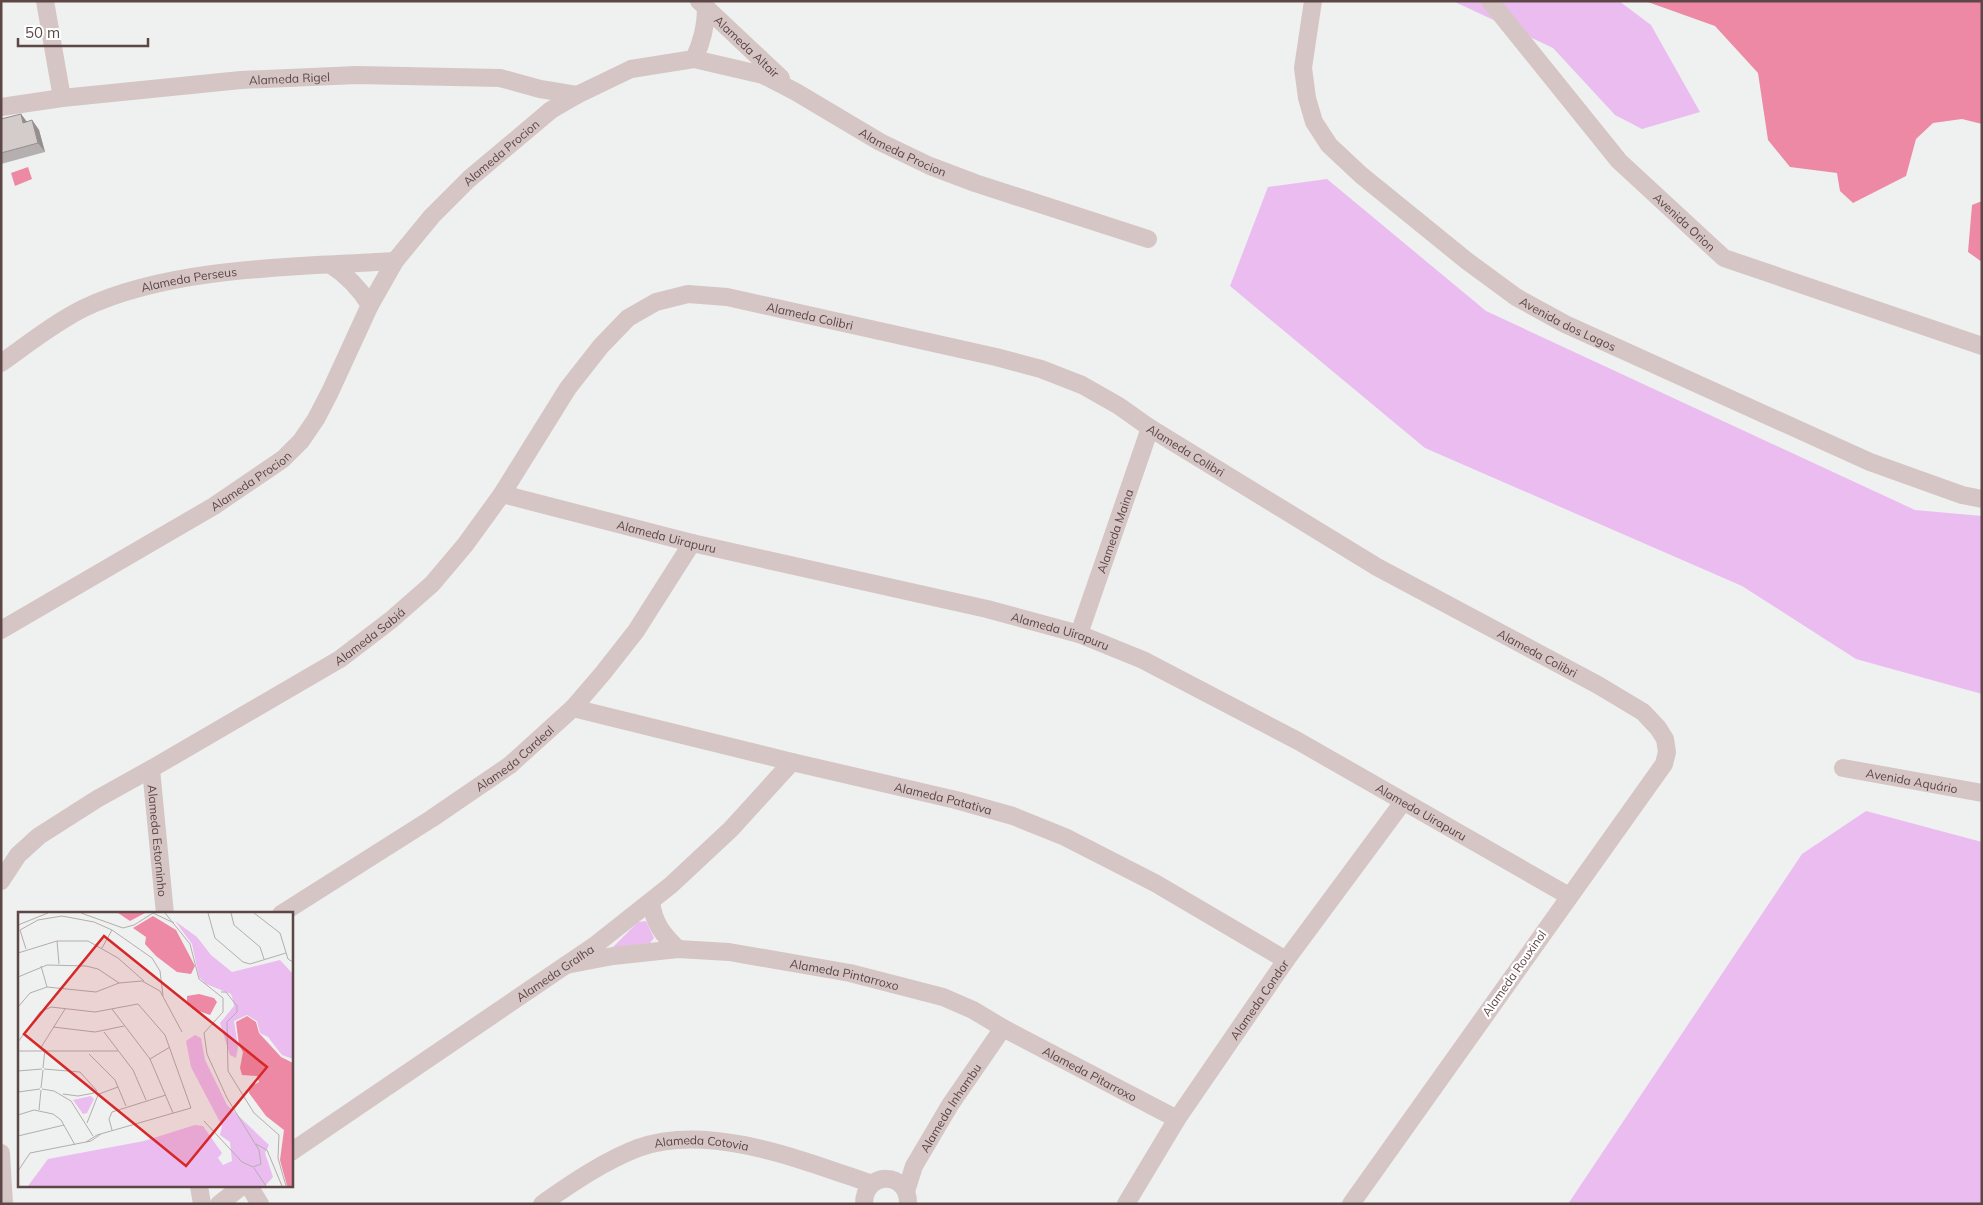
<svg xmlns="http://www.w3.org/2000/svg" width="1983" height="1205" viewBox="0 0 1983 1205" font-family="Mulish,sans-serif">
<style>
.green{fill:#ebbcf0}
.water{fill:#ed89a4}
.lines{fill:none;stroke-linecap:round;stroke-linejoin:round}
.minor{stroke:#d6c5c5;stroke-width:18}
.wall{fill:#b5afaf}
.shaded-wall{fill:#948f8e}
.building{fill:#d3cccb;stroke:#948f8e}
.labels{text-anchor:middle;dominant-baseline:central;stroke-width:4.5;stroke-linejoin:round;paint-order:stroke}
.street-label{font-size:12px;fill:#5c4646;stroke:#fff}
.inset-road{fill:none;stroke:#b4adac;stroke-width:1}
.view{fill:#d62828;fill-opacity:0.15;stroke:#d62828;stroke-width:2.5}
.inset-edge{fill:none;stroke:#5c4646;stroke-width:2.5}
</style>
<rect width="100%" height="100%" fill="#eef1f0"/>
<path class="green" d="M1453,1H1619L1651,25L1700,112L1642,129L1615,115L1553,48Z
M1327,179L1486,311L1915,510L1982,516V694L1856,659L1742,586L1425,448L1230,286L1268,187Z
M1866,811L1982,842V1204H1568L1802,854Z
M646,921L654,938L650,943L611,949L638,922Z"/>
<path class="water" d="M1645,1H1982V124L1962,119L1933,123L1916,139L1906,176L1853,203L1840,191L1837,173L1790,167L1768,140L1758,73L1715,26Z
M28,167L32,179L15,186L11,173Z
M1982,201V262L1968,252L1972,205Z"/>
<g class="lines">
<g class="minor">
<path d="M45,1L62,98"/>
<path id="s1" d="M699,1L781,78"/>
<path id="s2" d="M1313,1L1303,68L1307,98L1314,122L1329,145L1361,175L1467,261L1516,297L1565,324L1870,462L1962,495L1982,499"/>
<path id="s3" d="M1490,1L1619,161L1724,258L1982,346"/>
<path d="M694,59C702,42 706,27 706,9"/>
<path id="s4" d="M1,107L62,98L241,80L357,75L500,78L540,89L577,95"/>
<path d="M331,265C348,276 359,288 370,305"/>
<path id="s5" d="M1,363C28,344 54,323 84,308C172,266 298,267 395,261"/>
<path id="s6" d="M502,494L692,543L987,609L1079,634L1143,660L1298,741L1569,896"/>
<path id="s7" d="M1,630L214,506L283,459L301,441L316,419L330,392L370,305L395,261L432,216L469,179L551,110L577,95L631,69L694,59L763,75L796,92L880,142L930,166L975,183L1148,239"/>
<path id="s8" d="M1079,634L1150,428"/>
<path id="s9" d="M573,708L792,762L956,800L1013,816L1065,837L1155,883L1286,960"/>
<path id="s10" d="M1843,768L1982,793"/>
<path id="s11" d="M151,769L165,914"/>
<path id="s12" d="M1,881L18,855L39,836L97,799L151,769L340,659L391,620L432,584L465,545L502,494L568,388L601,346L628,318L656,302L688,294L727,297L996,357L1041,369L1082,385L1119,406L1150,428L1377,567L1598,685L1643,712L1658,728L1665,739L1667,752L1664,764L1351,1204"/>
<path d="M651,902C654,923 662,934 678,949"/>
<path id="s13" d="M281,914L431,819L510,765L573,708L603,673L636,631L692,543"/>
<path id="s14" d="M566,965L613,956L678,949L729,952L850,973L943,997L973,1010L1003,1028L1177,1119"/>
<path id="s15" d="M291,1152L594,946L671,885L731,829L792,762"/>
<path d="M1,1153L4,1204"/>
<path d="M199,1186L202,1204"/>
<path d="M249,1186L260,1204"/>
<path id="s16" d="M906,1191L914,1166L950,1105L1003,1028"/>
<path d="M219,1204L242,1186"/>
<path id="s17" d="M542,1204C572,1183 604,1161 638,1148C709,1122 804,1161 872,1184"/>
<path d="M864,1204C864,1170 909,1171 908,1204"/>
<path id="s18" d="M1126,1204L1177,1119L1286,960L1403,802"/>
</g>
</g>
<path class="wall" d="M21,114L26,122L32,120L39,130L45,152L1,164V119Z"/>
<path class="shaded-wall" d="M21,114L28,123H23Z
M32,120L39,130L45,152L38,143Z"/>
<path class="building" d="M21,114L23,123L32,120L38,143L1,153V119Z"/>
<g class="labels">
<g class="street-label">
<text stroke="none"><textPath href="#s1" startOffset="66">Alameda Altair</textPath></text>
<text stroke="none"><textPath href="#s4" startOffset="290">Alameda Rigel</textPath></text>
<text stroke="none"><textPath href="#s7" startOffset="1161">Alameda Procion</textPath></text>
<text stroke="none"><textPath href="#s7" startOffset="711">Alameda Procion</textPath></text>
<text stroke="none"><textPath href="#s3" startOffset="295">Avenida Orion</textPath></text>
<text stroke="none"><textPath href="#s5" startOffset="209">Alameda Perseus</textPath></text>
<text stroke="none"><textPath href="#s12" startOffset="1048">Alameda Colibri</textPath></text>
<text stroke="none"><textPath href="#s2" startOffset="450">Avenida dos Lagos</textPath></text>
<text stroke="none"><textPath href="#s12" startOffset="1452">Alameda Colibri</textPath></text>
<text stroke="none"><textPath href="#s7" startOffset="291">Alameda Procion</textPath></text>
<text stroke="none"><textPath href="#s8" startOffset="109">Alameda Maina</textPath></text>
<text stroke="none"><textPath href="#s6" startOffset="170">Alameda Uirapuru</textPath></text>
<text stroke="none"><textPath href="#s6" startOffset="575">Alameda Uirapuru</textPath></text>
<text stroke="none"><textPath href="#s12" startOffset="446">Alameda Sabiá</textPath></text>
<text stroke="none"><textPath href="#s12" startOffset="1858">Alameda Colibri</textPath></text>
<text stroke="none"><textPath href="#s13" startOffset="281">Alameda Cardeal</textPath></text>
<text stroke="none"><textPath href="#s10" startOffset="70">Avenida Aquário</textPath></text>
<text stroke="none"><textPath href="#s9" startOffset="381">Alameda Patativa</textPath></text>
<text stroke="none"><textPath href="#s6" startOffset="980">Alameda Uirapuru</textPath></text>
<text stroke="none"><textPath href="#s11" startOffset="72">Alameda Estorninho</textPath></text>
<text stroke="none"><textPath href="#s15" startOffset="319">Alameda Gralha</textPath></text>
<text transform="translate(1514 973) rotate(-55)">Alameda Rouxinol</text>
<text stroke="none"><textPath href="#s14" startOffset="282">Alameda Pintarroxo</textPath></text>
<text stroke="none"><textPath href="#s18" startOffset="244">Alameda Condor</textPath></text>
<text stroke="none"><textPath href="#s14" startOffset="549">Alameda Pitarroxo</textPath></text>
<text stroke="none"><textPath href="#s16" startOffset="95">Alameda Inhambu</textPath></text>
<text stroke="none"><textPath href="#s17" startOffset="176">Alameda Cotovia</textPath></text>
</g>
</g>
<g transform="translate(18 912)">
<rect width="275" height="275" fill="#eef1f0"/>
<path d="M157,9L179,25L193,43L214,60L262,48L275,62V147L264,143L250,125L242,121L239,109L229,103L216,109L220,135L218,146L212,143L202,111L216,94L215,88L213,82L188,72L181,65L174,32ZM177,123L183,126L187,148L209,193L251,233L247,241L255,265L247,274H10L30,247L126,229L177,213L185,214L204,241L200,246L205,253L214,249L212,230L202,223L204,214L173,155L168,129ZM73,184L76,187L69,201L65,202L55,188Z" fill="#ebbcf0"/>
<path d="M100,1H127L112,9ZM135,4L158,18L177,54L173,62L159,60L138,44L127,32L128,25L115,16ZM181,82L196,86L199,90L192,103L175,97L169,89V84ZM229,104L238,110L241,121L263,145L275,151V274H269L262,248L266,218L248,204L231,181V175L241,170L239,164L224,163L222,156L225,140L221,133L218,110Z" fill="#ed89a4"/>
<path class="inset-road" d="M63,1L105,16L116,13L135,1M135,1L156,11M147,1L172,32L181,67L205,86V100L186,121L189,142L209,186L241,238L243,252L235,255L224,250L186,209M190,1L197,26L225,50L232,52L268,41M213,1L216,13L242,35L246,47M236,1L262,21L270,47L275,50M0,13L30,1M39,29L41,52M84,36L94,18M8,37L2,18L20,8L44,4L76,10L94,18L134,46L142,59L145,84M0,41L39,29H70L100,46L126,69M23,54L29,75M0,65L29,53L68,54L80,57L101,71M203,80H208L219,94V100L209,110L210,159L236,201L261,223L260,246L268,274M0,95L12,81L29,75L78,80L101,71L124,69L142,79L164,120M94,97L132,147L155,201M35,115L77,120L106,114M86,120L115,158L128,188M0,130L22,100L33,95L77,100L120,92L147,123L173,196L79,223L68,230M22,137L47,97M0,139H100M71,142L97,168L108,194M132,147L152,135M25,156L27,137M26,157L62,160L79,179M0,159L24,157M23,176L25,158M24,177L36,179L53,189L75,224M0,180L22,177M45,182L60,184L76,181M81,182L100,175M21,198L23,178M0,203L16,198L35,202L43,208L57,233M69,211L80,183M94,218L91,207L94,200L148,183M0,224L46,213M238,232L249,238L264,274M236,256L248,274M0,259L12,241L73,229L83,222"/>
<path class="view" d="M86,24L249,155L168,254L6,122Z"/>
<rect width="275" height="275" class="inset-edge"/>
</g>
<rect width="1983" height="1205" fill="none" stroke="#5c4646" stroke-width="5"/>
<path d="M18 38v8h130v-8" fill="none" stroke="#5c4646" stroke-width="2.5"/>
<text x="25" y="38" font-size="15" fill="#5c4646" stroke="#ffffff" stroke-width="4" paint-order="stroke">50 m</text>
</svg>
